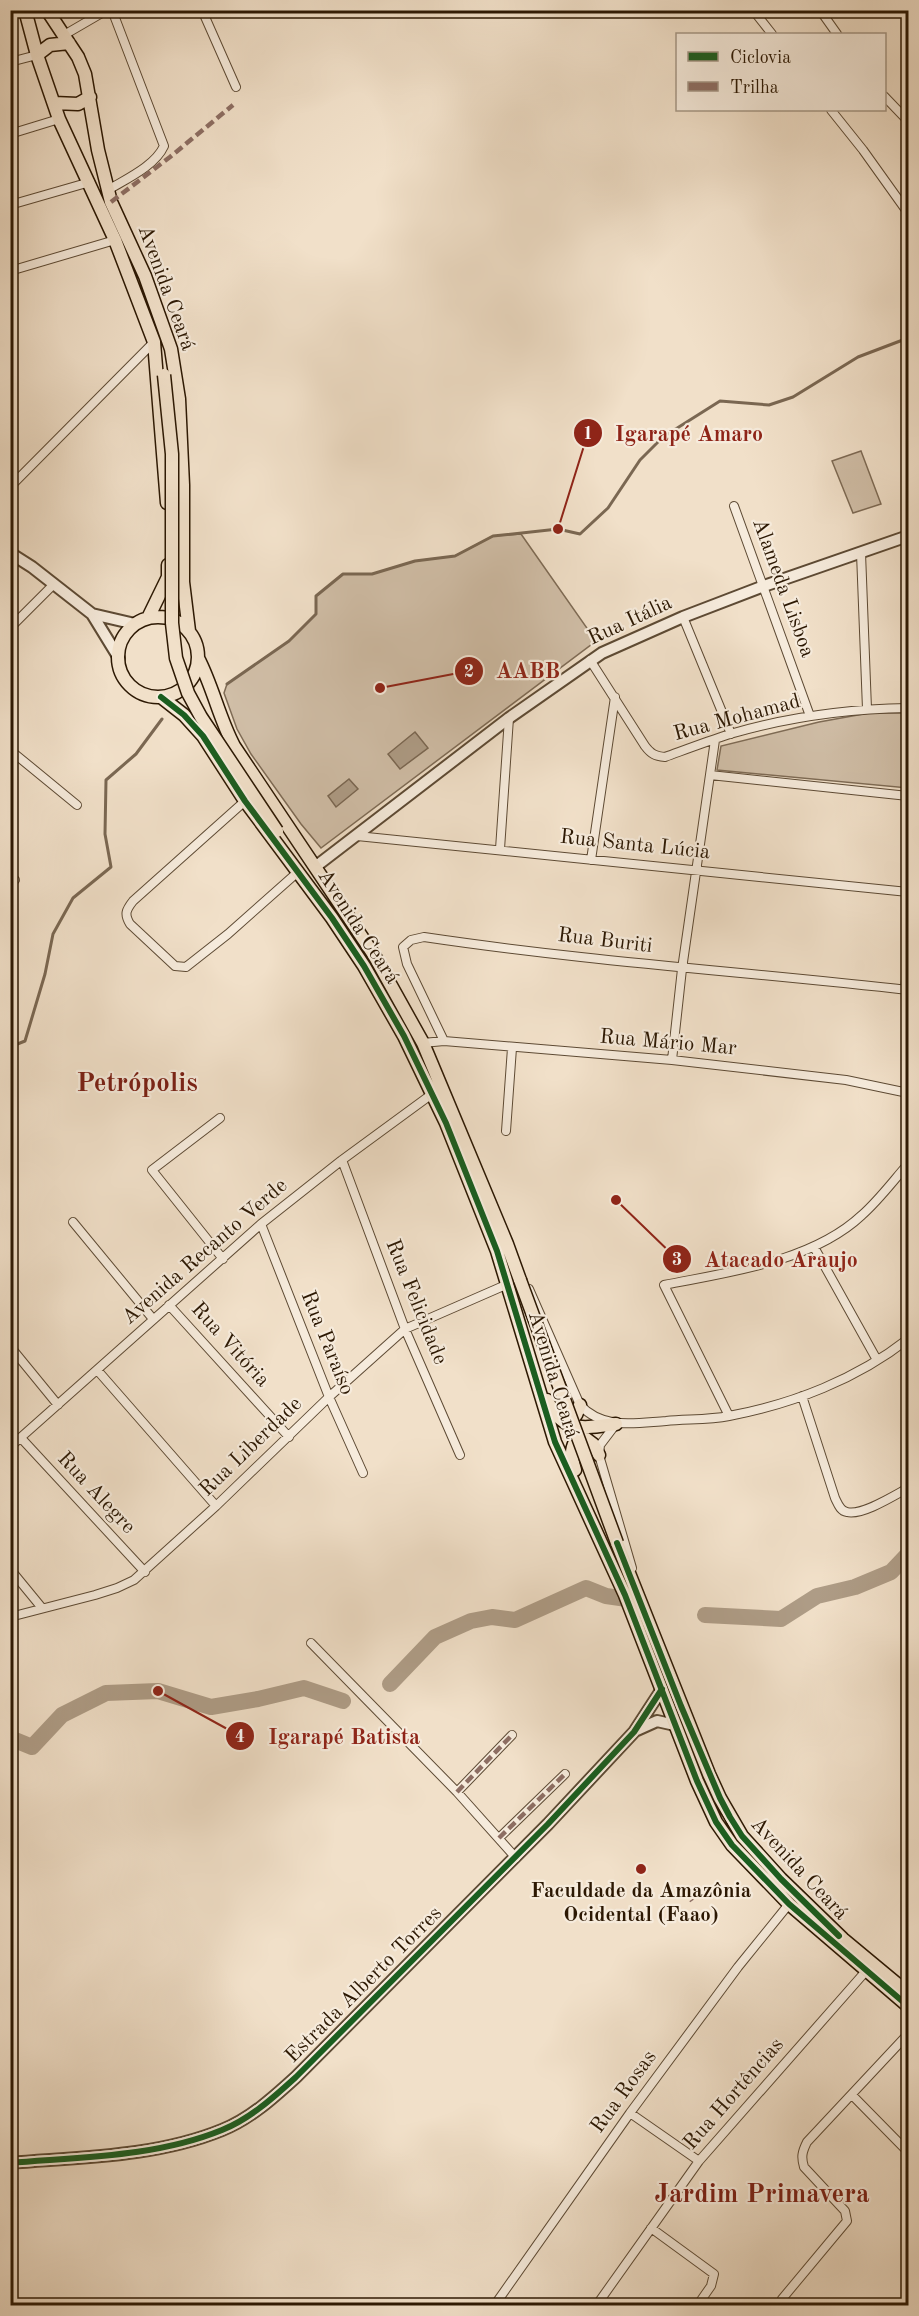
<svg xmlns="http://www.w3.org/2000/svg" width="919" height="2316" viewBox="0 0 919 2316" font-family="'Old Standard TT',serif">
<style>
.green{fill:#d0bea7;stroke:#7e6b55;stroke-width:1.5}
.water{fill:#ae9c86;stroke:#7a6752;stroke-width:1.5}
.lines{fill:none;stroke-linecap:round;stroke-linejoin:round}
.stream{stroke:#7a6752;stroke-width:3}
.river{stroke:#ae9c86;stroke-width:16}
.minor-casing{stroke:#5d4a34;stroke-width:10}
.tertiary-casing{stroke:#5d4a34;stroke-width:14}
.primary-casing{stroke:#2c1803;stroke-width:15}
.minor{stroke:#f6ebdc;stroke-width:8}
.tertiary{stroke:#f6ebdc;stroke-width:10}
.primary{stroke:#f1e0c9;stroke-width:12}
.primary-bridge-casing{stroke:#2c1803;stroke-width:15;stroke-linecap:butt}
.primary-bridge{stroke:#f1e0c9;stroke-width:12}
.quiet{stroke:#8d6e63;stroke-width:4.5;stroke-dasharray:9 4.5;stroke-linecap:butt}
.cycleway-casing{stroke:#f6ebdc;stroke-width:10}
.cycleway{stroke:#1b5e20;stroke-width:6}
.poi-dot{fill:#8f2418;stroke:#f6ebdc;stroke-width:2}
.labels{text-anchor:middle;dominant-baseline:central;stroke-width:4.5;stroke-linejoin:round;paint-order:stroke}
.street-label{font-size:21px;fill:#2c1803;stroke:#f6ebdc}
.poi-label{font-size:21px;font-weight:bold;fill:#2c1803;stroke:#f6ebdc}
.district-label{font-size:27px;font-weight:bold;fill:#7a1f14;stroke:#f6ebdc}
.leader{fill:none;stroke:#8f2418;stroke-width:2}
.callout-dot{fill:#8f2418;stroke:#f6ebdc;stroke-width:2}
.mark-label{font-size:18px;text-anchor:middle;font-weight:bold;fill:#fff}
.callout-label{font-size:22px;text-anchor:middle;font-weight:bold;fill:#8f2418;stroke:#f6ebdc;stroke-width:4.5;stroke-linejoin:round;paint-order:stroke}
</style>
<rect width="100%" height="100%" fill="#f1e0c9"/>
<filter id="stains"><feTurbulence type="fractalNoise" baseFrequency=".00333" numOctaves="4"/><feColorMatrix values="0 0 0 0 .2 0 0 0 0 .09 0 0 0 0 .02 0 0 0 .5 -.17"/></filter>
<radialGradient id="worn" r=".72"><stop offset=".6" stop-color="#630" stop-opacity="0"/><stop offset="1" stop-color="#630" stop-opacity=".3"/></radialGradient>
<path class="green" d="M861,451L881,504L853,513L832,461Z
M521,534L596,641L321,848L301,824L251,754L237,729L224,693L227,684L289,641L316,614V596L343,574H372L415,561L455,556L493,536Z
M869,713H908V788L717,770L721,746L819,722Z"/>
<path class="water" d="M415,732L428,748L400,769L388,754Z
M349,779L358,789L336,807L328,796Z"/>
<g class="lines">
<path class="stream" d="M227,684L289,641L316,614V596L343,574H372L415,561L455,556L493,536L558,529L580,534L608,508L640,460L663,437L720,401L769,405L793,397L858,357L908,338
M10,1047L25,1041L45,974L53,934L73,898L111,867L105,834L106,780L136,754L162,719"/>
<path class="river" d="M705,1615L781,1619L817,1596L855,1587L891,1572L908,1554
M390,1684L435,1637L471,1621L492,1617L515,1620L586,1588L606,1596L627,1599
M10,1738L32,1747L62,1715L106,1693L158,1691L211,1707L258,1699L304,1688L343,1701"/>
<defs>
<path id="minor" d="M202,10L236,87
M753,10L772,34
M820,10L837,34
M907,10L908,13
M64,35L107,10
M10,62L37,55
M884,96L908,121
M831,110L863,150L908,213
M10,134L59,119
M108,190C126,179 155,166 164,146L112,10
M10,205L90,182
M10,271L115,240
M10,487L154,342
M734,506L810,716
M861,553L867,709
M683,617L731,734
M10,628L53,585
M590,660L645,746C651,754 655,756 665,757C687,749 708,741 730,734C788,717 849,709 908,708
M10,750L77,805
M710,775L908,796
M245,801L133,901C126,910 124,914 130,924L175,966L186,967L228,934L299,871
M357,836L908,892
M500,849L509,718
M591,860L615,697
M10,876L15,880
M905,990L908,958
M444,1041L407,964L403,947L411,940L424,937C585,961 747,972 908,990
M423,1043L444,1041L672,1060L846,1080L908,1093
M672,1060L682,969L715,740
M220,1118L152,1170L223,1259
M506,1131L512,1048
M342,1160L405,1329L460,1455
M73,1222L153,1319
M261,1224L329,1397L363,1473
M814,1247L877,1360
M529,1289L580,1405C603,1430 635,1423 666,1421C687,1419 709,1420 729,1416C793,1404 857,1379 908,1339
M169,1305L289,1437
M13,1350L58,1405
M98,1371L216,1506
M802,1396L835,1498C838,1504 840,1511 847,1512C862,1516 895,1495 908,1488
M729,1416L664,1285C729,1272 812,1262 862,1215C879,1200 893,1181 908,1164
M616,1424L600,1445L599,1455L632,1568
M21,1438L145,1572
M10,1447L261,1224L342,1160L432,1094
M10,1569L42,1608
M10,1617L95,1595L117,1588L134,1580L216,1506L329,1397L405,1329L508,1284
M311,1643L457,1792L516,1858
M457,1792L512,1735
M499,1838L565,1774
M852,2095L908,2152
M630,2113L699,2161
M651,2228L714,2274L711,2286L697,2306
M494,2306L630,2113L738,1967L789,1904
M596,2306L699,2161L866,1971
M779,2306L782,2299L847,2221L845,2211L804,2167C801,2157 802,2152 807,2142L908,2034"/>
<path id="tertiary" d="M10,553L32,567L92,614L119,658
M92,614L135,624
M315,867L509,718L602,653L683,617L764,586L908,536
M637,1730L657,1721L675,1725
M10,2163C81,2157 156,2157 222,2130C250,2119 274,2097 296,2077L548,1824L634,1732L662,1689"/>
<path id="primary" d="M25,10L37,55L59,119L115,240L154,342L167,503
M47,10L78,57L85,74L98,150L111,202L145,276L171,349L179,399L183,485V582L189,631
M37,55L50,45L69,43
M54,103L78,104L90,97
M118 657a40 40 0 1 1 80 0a40 40 0 1 1-80 0Z
M148,618L168,577V565
M198,658C213,687 219,718 234,746L374,955L423,1043L507,1244L520,1280
M161,697L184,715L203,736L245,801L332,918L364,966L404,1036L446,1123L497,1251L555,1442L625,1595L697,1781L716,1822L732,1845L789,1904L908,2006
M547,1400C563,1434 583,1428 616,1424
M561,1419L576,1415L580,1405
M575,1470C572,1460 570,1451 575,1442L585,1438L593,1444L599,1455
M617,1543L709,1774L720,1798L742,1836L781,1879L843,1939L908,1993"/>
</defs>
<use href="#minor" class="minor-casing"/>
<use href="#tertiary" class="tertiary-casing"/>
<use href="#primary" class="primary-casing"/>
<use href="#minor" class="minor"/>
<use href="#tertiary" class="tertiary"/>
<use href="#primary" class="primary"/>
<defs>
<path id="primary-bridge" d="M164,375L172,454V623L176,658L188,693L201,717L277,831
M520,1280L617,1543"/>
</defs>
<use href="#primary-bridge" class="primary-bridge-casing"/>
<use href="#primary-bridge" class="primary-bridge"/>
<path class="quiet" d="M111,202L170,157L233,105
M457,1792L512,1735
M499,1838L565,1774
M683,1889L692,1901"/>
<defs>
<path id="cycleway" d="M161,697L184,715L203,736L245,801L332,918L364,966L404,1036L446,1123L497,1251L555,1442L625,1595L697,1781L716,1822L732,1845L789,1904L908,2006
M617,1543L681,1706L720,1798L730,1817L742,1836L781,1879L839,1936
M10,2163C81,2157 156,2157 222,2130C250,2119 274,2097 296,2077L548,1824L634,1732L662,1689"/>
</defs>
<use href="#cycleway" class="cycleway-casing"/>
<use href="#cycleway" class="cycleway"/>
</g>
<circle class="poi-dot" cx="641" cy="1869" r="6"/>
<g class="labels">
<g class="street-label">
<text transform="translate(166 288) rotate(70)">Avenida Ceará</text>
<text transform="translate(783 588) rotate(70)">Alameda Lisboa</text>
<text transform="translate(630 621) rotate(-25)">Rua Itália</text>
<text transform="translate(737 718) rotate(-15)">Rua Mohamad</text>
<text transform="translate(635 845) rotate(6)">Rua Santa Lúcia</text>
<text transform="translate(358 927) rotate(57)">Avenida Ceará</text>
<text transform="translate(605 941) rotate(7)">Rua Buriti</text>
<text transform="translate(668 1043) rotate(5)">Rua Mário Mar</text>
<text transform="translate(205 1252) rotate(-41)">Avenida Recanto Verde</text>
<text transform="translate(416 1302) rotate(68)">Rua Felicidade</text>
<text transform="translate(327 1343) rotate(68)">Rua Paraíso</text>
<text transform="translate(230 1345) rotate(48)">Rua Vitória</text>
<text transform="translate(553 1375) rotate(73)">Avenida Ceará</text>
<text transform="translate(251 1447) rotate(-44)">Rua Liberdade</text>
<text transform="translate(96 1493) rotate(47)">Rua Alegre</text>
<text transform="translate(799 1869) rotate(47)">Avenida Ceará</text>
<text transform="translate(364 1985) rotate(-45)">Estrada Alberto Torres</text>
<text transform="translate(624 2092) rotate(-54)">Rua Rosas</text>
<text transform="translate(734 2094) rotate(-49)">Rua Hortências</text>
</g>
<g class="poi-label">
<text x="641" y="1891">Faculdade da Amazônia<tspan x="641" dy="24">Ocidental (Faao)</tspan></text>
</g>
<g class="district-label">
<text x="137" y="1083">Petrópolis</text>
<text x="762" y="2194">Jardim Primavera</text>
</g>
</g>
<path class="leader" d="M558 529L588 433M380 688L469 671M616 1200L677 1259M158 1691L240 1736"/>
<g class="callout-dot">
<circle cx="558" cy="529" r="6"/>
<circle cx="380" cy="688" r="6"/>
<circle cx="616" cy="1200" r="6"/>
<circle cx="158" cy="1691" r="6"/>
<circle cx="588" cy="433" r="15"/>
<circle cx="469" cy="671" r="15"/>
<circle cx="677" cy="1259" r="15"/>
<circle cx="240" cy="1736" r="15"/>
</g>
<g class="mark-label">
<text x="588" y="439">1</text>
<text x="469" y="677">2</text>
<text x="677" y="1265">3</text>
<text x="240" y="1742">4</text>
</g>
<g class="callout-label">
<text x="689" y="441">Igarapé Amaro</text>
<text x="528" y="678">AABB</text>
<text x="781" y="1267">Atacado Araujo</text>
<text x="344" y="1744">Igarapé Batista</text>
</g>
<rect width="919" height="2316" fill="none" stroke="#f1e0c9" stroke-width="36"/>
<rect x="12" y="12" width="895" height="2292" fill="none" stroke="#2c1803" stroke-width="3"/>
<rect x="18" y="18" width="883" height="2280" fill="none" stroke="#2c1803" stroke-width="1.5"/>
<rect x="676" y="33" width="210" height="78" fill="#f6ebdc" stroke="#a59785" stroke-width="1.5"/>
<rect x="688" y="52" width="30" height="9" fill="#1b5e20" stroke="#a59785" stroke-width="1.5"/>
<text x="730" y="63" font-size="18" fill="#2c1803">Ciclovia</text>
<rect x="688" y="82" width="30" height="9" fill="#8d6e63" stroke="#a59785" stroke-width="1.5"/>
<text x="730" y="93" font-size="18" fill="#2c1803">Trilha</text>
<rect width="100%" height="100%" filter="url(#stains)"/>
<rect width="100%" height="100%" fill="url(#worn)"/>
</svg>
